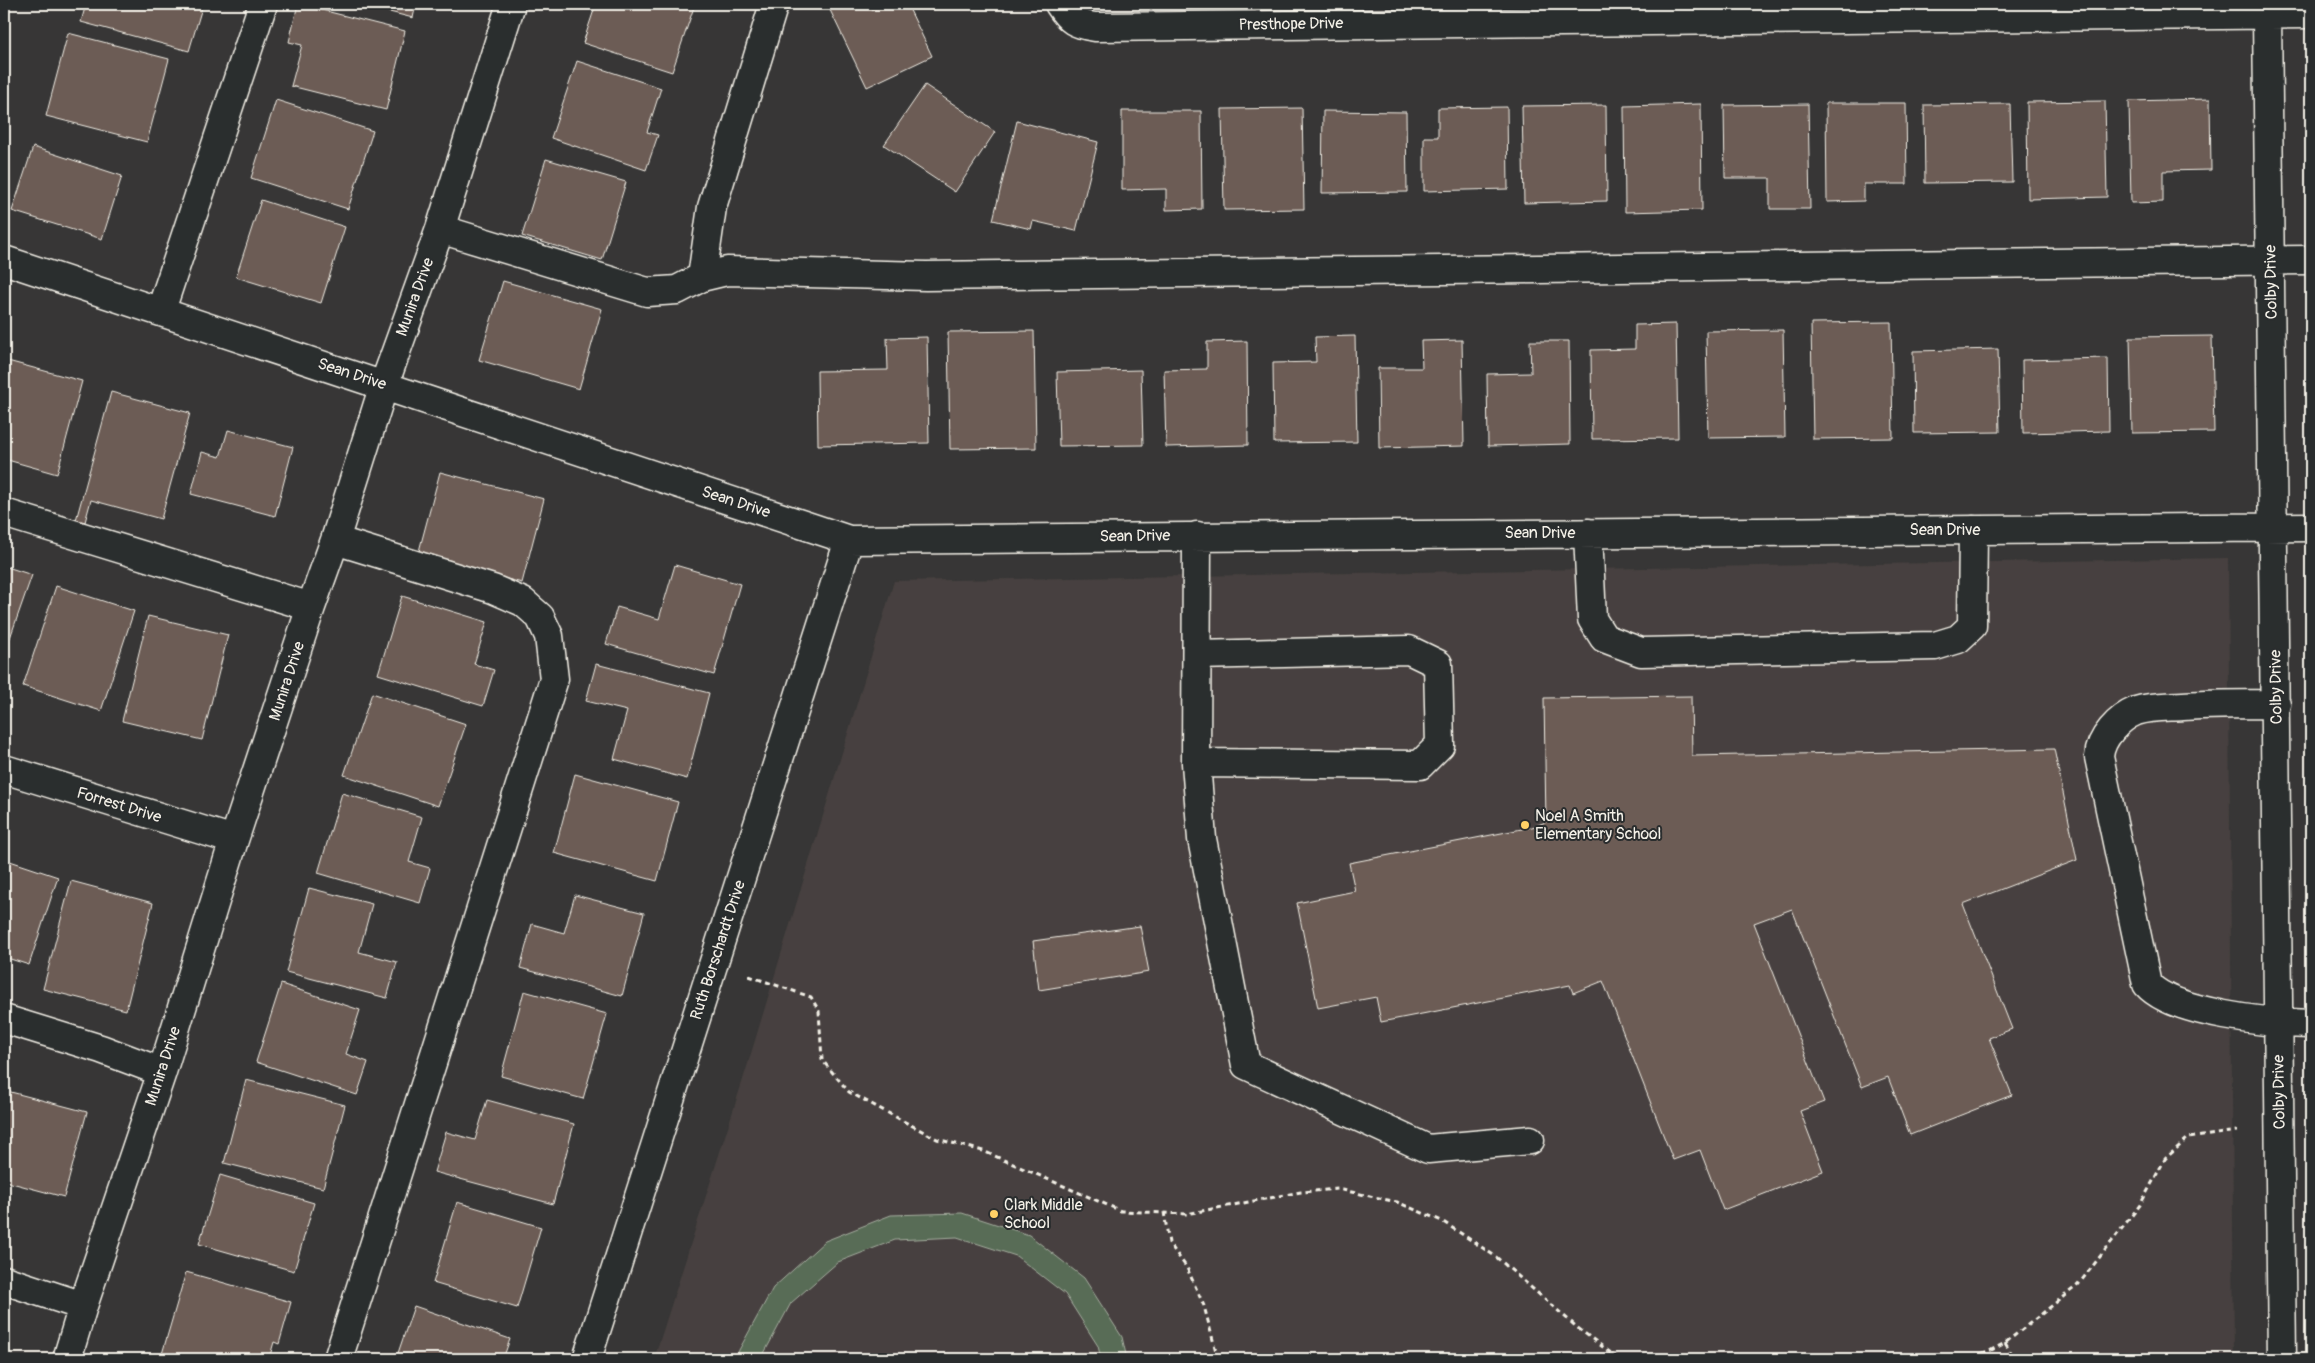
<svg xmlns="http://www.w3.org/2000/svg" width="2315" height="1363" viewBox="0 0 2315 1363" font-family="Pangolin,sans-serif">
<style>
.built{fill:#47413f}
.green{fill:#586c57;stroke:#a6aea0}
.building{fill:#6c5b54;stroke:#f4f1e8}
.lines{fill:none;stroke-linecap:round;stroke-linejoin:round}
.minor-casing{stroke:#f4f1e8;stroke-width:31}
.path{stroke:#f4f1e8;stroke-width:3;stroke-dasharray:5 4;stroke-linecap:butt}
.minor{stroke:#2a2d2e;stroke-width:28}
.poi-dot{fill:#ffd166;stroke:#2a2d2e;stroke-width:2}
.labels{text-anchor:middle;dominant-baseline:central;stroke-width:4;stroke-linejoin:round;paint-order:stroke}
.street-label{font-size:16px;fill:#f4f1e8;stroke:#2a2d2e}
.poi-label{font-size:16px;fill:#f4f1e8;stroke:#2a2d2e;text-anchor:start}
</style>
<rect width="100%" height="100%" fill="#373636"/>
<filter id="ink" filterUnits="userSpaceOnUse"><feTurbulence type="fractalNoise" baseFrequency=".02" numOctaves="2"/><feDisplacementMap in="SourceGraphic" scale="10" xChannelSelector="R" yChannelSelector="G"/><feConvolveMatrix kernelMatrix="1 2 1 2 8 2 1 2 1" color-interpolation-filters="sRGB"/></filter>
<g filter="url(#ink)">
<path class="built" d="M2228,558L2234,1359H654L746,1070L894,581Z"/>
<path class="green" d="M962,1213L1029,1235L1084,1278L1122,1337L1127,1359H1101L1098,1346L1065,1294L1016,1256L957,1237L895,1240L838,1262L791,1303L761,1359H736L739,1350L773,1288L825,1241L891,1215Z"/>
<path class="building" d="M86,4H203L189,51L81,22Z
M298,4L405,31L386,110L291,86L302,45L289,42Z
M358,4H416L413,18Z
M596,4H695L672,72L583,43Z
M844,4H868L871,10L885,4H907L932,56L867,87L830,10Z
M68,33L169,59L147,142L46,116Z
M577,61L661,88L647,132L658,135L646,170L551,138Z
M925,85L995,132L955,192L884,145Z
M2210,99L2211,170L2163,171V202L2131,203L2129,101Z
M276,100L373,131L348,209L251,178Z
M2105,101L2107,197L2028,199L2027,102Z
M1826,103H1906L1907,184H1864V201L1827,202Z
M1701,104L1702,210L1625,212L1624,106Z
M1808,104L1810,209H1770V178H1725L1724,105Z
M2010,104L2012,182L1925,183L1924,105Z
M1606,105L1607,201L1524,203L1522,106Z
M1507,107L1508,189L1424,191V137H1438V108Z
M1302,108L1304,209L1224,210L1222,109Z
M1122,111H1201L1202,209L1166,210V189L1122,190Z
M1323,111L1406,112L1407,192L1322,193Z
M1017,121L1098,142L1076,231L1033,221L1031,229L993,220Z
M33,147L122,176L102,239L12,211Z
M546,159L626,182L602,260L522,236Z
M261,200L345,227L321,303L236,277Z
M503,281L602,309L579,389L479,360Z
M1891,322L1893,438L1813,439L1811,323Z
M1676,324L1678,438L1592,439L1591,350L1635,349V325Z
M1783,330L1785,437L1708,438L1706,331Z
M1034,331L1036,448L950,449L948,332Z
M1355,336L1357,442L1274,443L1273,363L1316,362L1315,337Z
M2212,336L2214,432L2132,433L2130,337Z
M927,337L929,443L818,445L817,371L888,370L887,338Z
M1462,340L1464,446L1379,448L1378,368H1422L1421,341Z
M1247,341L1248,445L1166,447L1164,370L1207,369V342Z
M1530,341H1569L1570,444L1488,446L1487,374L1531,373Z
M1998,349L2000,432L1914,433L1913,351Z
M2108,358L2109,431L2023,433L2022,360Z
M4,360L82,381L57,474L4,459Z
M1141,370L1143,445L1059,446L1057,372Z
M111,392L190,413L161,519L91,500L85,522L76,520Z
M228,430L293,447L275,516L191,494L202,452L220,457Z
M440,472L544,499L522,583L418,555Z
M675,565L740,584L714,675L606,644L617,607L659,619Z
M4,566L32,575L4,655Z
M56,586L134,611L101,711L23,686Z
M402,596L487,622L474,664L494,670L483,706L378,674Z
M148,616L228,635L202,740L122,721Z
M596,664L709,693L687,779L614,759L627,711L586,701Z
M372,693L466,724L438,806L344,775Z
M1691,696L1692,756L2054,749L2077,860L1963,904L2012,1029L1989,1038L2012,1095L1910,1135L1888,1077L1862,1087L1792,909L1754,923L1824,1102L1800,1111L1823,1171L1723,1210L1700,1150L1673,1160L1603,981L1573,993L1570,985L1381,1022L1376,997L1318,1008L1297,903L1355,891L1349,863L1532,827L1546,822L1544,698Z
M575,774L678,802L657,881L554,853Z
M342,793L422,817L409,862L430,868L420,903L318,873Z
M4,859L58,877L29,965L4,957Z
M71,881L153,903L126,1010L43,989Z
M309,888L372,904L359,952L397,962L387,998L286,972Z
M575,895L644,913L622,996L520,968L532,924L564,933Z
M1140,926L1149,972L1039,990L1033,941Z
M281,984L360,1010L346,1054L368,1062L357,1095L256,1062Z
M524,991L607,1014L583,1099L501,1076Z
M246,1080L345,1105L323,1188L224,1163Z
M7,1091L87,1112L64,1197L4,1181V1104Z
M487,1100L574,1124L553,1204L434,1172L446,1132L475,1140Z
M220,1175L314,1203L294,1271L199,1244Z
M457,1202L541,1227L517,1308L433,1283Z
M186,1272L291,1302L279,1344L274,1342L269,1359H180L162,1354Z
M414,1306L510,1339L503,1359H396Z"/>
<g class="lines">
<defs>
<path id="minor" d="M1059,4C1070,21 1075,24 1095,27L2311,14
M2267,14L2282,1359
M440,229L647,292L677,290L702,277L727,271L926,276L2311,260
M4,260L849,540L2311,527
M702,277L712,207L774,4
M161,310L263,4
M4,513L311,607
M1588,533L1592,619L1604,638L1641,652L1935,646L1958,639L1972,626L1973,530
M1197,536L1196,763L1202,839L1246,1065L1428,1149L1530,1140
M335,540L493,589L523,602L540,617L549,636L554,679L338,1359
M2276,704C2245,704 2214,704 2183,706C2167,707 2151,706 2136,711C2119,718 2100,738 2099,757L2147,984C2173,1014 2271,1023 2311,1024
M1196,763L1420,765L1440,745L1438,664L1409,650L1198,655
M4,769L234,840
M4,1019L101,1049L162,1072
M4,1280L83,1306
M67,1359L83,1306L162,1072L234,840L311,607L335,540L384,385L440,229L511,4
M587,1359L849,540"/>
</defs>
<use href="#minor" class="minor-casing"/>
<path class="path" d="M749,976L811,997L819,1011L822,1060L849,1092L937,1139L983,1151L1121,1211L1186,1214L1301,1192L1338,1189L1397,1202L1442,1221L1495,1256L1579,1329L1619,1359
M1164,1212L1169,1243L1187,1268L1204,1306L1218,1359
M2005,1343L2015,1359
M1974,1359L2005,1343L2078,1285L2140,1205L2165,1159L2188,1138L2237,1131"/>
<use href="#minor" class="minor"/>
</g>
</g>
<g class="poi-dot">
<circle cx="1525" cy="825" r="5"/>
<circle cx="994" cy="1214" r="5"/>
</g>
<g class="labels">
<g class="street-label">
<text transform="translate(1291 24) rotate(-1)">Presthope Drive</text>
<text transform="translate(2271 282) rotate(-91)">Colby Drive</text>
<text transform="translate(415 297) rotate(-70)">Munira Drive</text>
<text transform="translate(352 374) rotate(18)">Sean Drive</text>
<text transform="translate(736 502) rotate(18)">Sean Drive</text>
<text x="1945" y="530">Sean Drive</text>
<text x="1540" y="533">Sean Drive</text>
<text transform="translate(1135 536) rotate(-1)">Sean Drive</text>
<text transform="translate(287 681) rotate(-72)">Munira Drive</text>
<text transform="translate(2276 687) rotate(-91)">Colby Drive</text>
<text transform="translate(119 805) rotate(17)">Forrest Drive</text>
<text transform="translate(718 950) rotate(-72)">Ruth Borschardt Drive</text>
<text transform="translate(163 1066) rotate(-72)">Munira Drive</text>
<text transform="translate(2279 1092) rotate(-91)">Colby Drive</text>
</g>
<g class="poi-label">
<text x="1535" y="816">Noel A Smith<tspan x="1535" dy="18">Elementary School</tspan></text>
<text x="1004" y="1205">Clark Middle<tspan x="1004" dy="18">School</tspan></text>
</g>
</g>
<rect width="2315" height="1363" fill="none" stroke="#2a2d2e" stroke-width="20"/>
<rect x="10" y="10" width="2295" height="1343" fill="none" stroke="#f4f1e8" stroke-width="2" filter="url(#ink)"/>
</svg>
